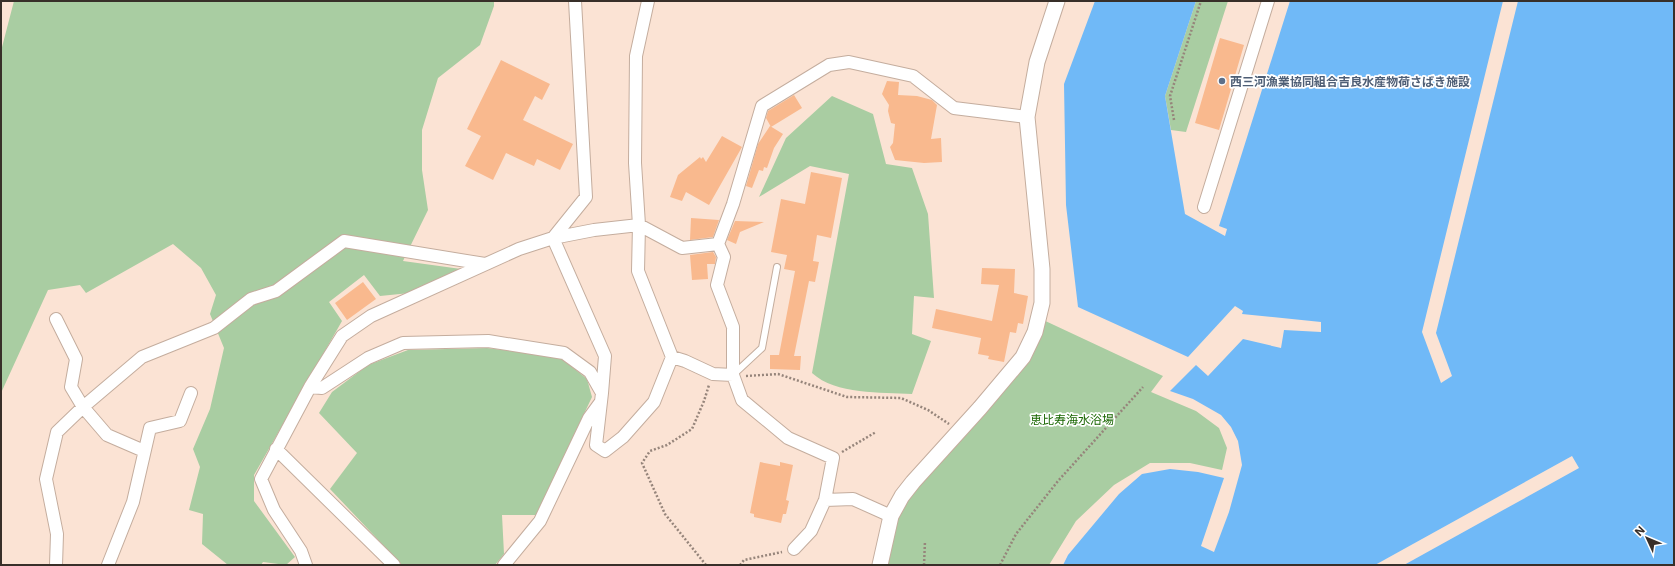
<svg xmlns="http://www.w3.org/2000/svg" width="1675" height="566" viewBox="0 0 1675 566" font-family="Inter,'Noto Sans JP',sans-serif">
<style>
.green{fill:#a9cda2}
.water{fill:#70b9f7}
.pier{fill:#fbe3d4}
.building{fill:#f9b98e}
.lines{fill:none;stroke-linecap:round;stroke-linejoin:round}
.service-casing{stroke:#c4ad9e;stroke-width:8}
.minor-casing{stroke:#c4ad9e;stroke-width:14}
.tertiary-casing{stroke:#c4ad9e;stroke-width:17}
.path{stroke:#96857b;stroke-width:2.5;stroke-dasharray:2 2;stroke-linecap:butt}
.service{stroke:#fff;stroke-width:6}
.minor{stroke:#fff;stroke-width:12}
.tertiary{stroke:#fff;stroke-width:15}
.service-dot{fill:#5c6f8a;stroke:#fff;stroke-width:1.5}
.labels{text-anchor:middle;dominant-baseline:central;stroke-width:3.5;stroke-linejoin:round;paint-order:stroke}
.service-label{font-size:12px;font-weight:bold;fill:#4e5e75;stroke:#fff;text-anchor:start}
.park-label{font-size:12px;fill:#186600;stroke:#fff}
</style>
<rect width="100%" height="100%" fill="#fbe3d4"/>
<path class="green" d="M14,1H494V6L480,45L438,78L422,130V170L428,210L403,261L461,269L410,293L380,296L364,275L329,302L342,321L254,475V501L295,557L286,565L263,562L261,565H228L202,544L203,514L189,510L200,467L193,449L210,409L224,348L210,314L216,295L201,268L173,244L86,293L80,285L48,290L1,393V51Z
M1196,1H1228L1186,132L1171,130L1165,96Z
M832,96L873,114L886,164L912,168L928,214L934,298L914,296L912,334L931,341L912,394C881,392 836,395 812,373L849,174L810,166L759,197L786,138Z
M1039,318L1163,376L1151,392L1196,411L1219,428L1227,448L1222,470L1190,463H1150L1114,485L1076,521L1049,565H880L891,516L1023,357Z
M487,348L560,357L587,379L592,397L536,515H502L504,554L495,565H402L330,489L357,453L319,413L332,392L368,365L408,350Z"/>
<path class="water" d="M1095,1H1196L1165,96L1185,214L1225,236L1227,229L1219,226L1290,1H1674V565H1063L1068,555L1119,494L1142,474L1170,469L1198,472L1224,478L1201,546L1214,552L1229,512L1242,465L1238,441L1231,427L1221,415L1193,399L1170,391L1196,365L1208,376L1243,339L1281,348L1284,330L1321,332V322L1242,314L1243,311L1235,306L1188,357L1078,307L1066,205L1064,84Z"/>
<path class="pier" d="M1503,1H1518L1436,333L1452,376L1441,383L1422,332Z
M1572,456L1579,468L1404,565H1375Z"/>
<path class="building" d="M1220,38L1244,45L1219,130L1195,123Z
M501,60L550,84L542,100L535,96L523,120L573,144L560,170L537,159L534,166L506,153L493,180L465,166L481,136L467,129Z
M887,81L899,82L898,95L917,96L932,100L937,105L931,139L941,138L942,162L924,163L895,160L890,147L893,143L895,124L891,123L888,111L889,105L882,94Z
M794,95L802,108L771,127L766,118L768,111Z
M770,126L783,134L774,148L767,168L764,167L763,171L759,170L752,188L746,186L758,144Z
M722,136L742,147L709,205L686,192L682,201L670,197L678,175L700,157L701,159L703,157L706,162Z
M811,172L842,178L831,238L817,235L813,261L819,262L815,282L809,281L794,356H801L800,370L770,369V355H779L795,271L784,269L787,255L771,252L781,199L805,204Z
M691,218L719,220L713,237L690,240Z
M735,221L764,222L740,232L736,244L727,240Z
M713,252L716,257L715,264H707L708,279L692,280L690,255Z
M982,268L1015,269L1014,293L1028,296L1023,324L1018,323L1016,333L1010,332L1004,362L988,359L989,356L978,354L981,338L932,328L936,309L992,321L999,285L981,284Z
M363,282L376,299L347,320L335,303Z
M760,462L780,466V462L793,465L786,500L789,501L786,514H783L781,523L754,517V514L750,513Z"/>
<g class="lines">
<defs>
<path id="service" d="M734,374L762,348L777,267"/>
<path id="minor" d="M1204,207L1268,1
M56,319L76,359L71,387L83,407L107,435L144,451
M672,357L685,361L713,374L733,375
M310,387L322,388L368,358L403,343L488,341L564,353L590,372L602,393L596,445L605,451L623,437L654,402L672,357L638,271L639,225L635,163L636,56L648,1
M602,393L605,356L553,238L594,230L639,225L682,248L718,244
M276,449L394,565
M825,500L853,499L891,516
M794,549L811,531L825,500L833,458L788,438L742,400L733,375V327L717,285L724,257L718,244L733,204L762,106L829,65L849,62L913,76L954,108L1027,117
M56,565L57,534L46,479L57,432L83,407L142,357L214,328L251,299L276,291L344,241L485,264
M108,565L133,502L150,428L180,421L191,393
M306,565L301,551L274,510L261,479L310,387L342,336L371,316L519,249L553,238L586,197L575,1
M504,565L540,521L589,418L600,403"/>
<path id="tertiary" d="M880,565L891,516L902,496L913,482L980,408L1023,357L1035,332L1042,303V269L1027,117L1037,62L1057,1"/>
</defs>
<use href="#service" class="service-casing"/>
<use href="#minor" class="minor-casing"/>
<use href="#tertiary" class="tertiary-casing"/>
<path class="path" d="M1174,120L1170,96L1201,1
M746,376L778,374L847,397L901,398L928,410L949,424
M842,452L876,432
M706,565L665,514L642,463L650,451L667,445L692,429L704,401L709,385
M740,565L744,560L782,552
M924,565L925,541
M1000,565L1016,534L1058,481L1143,387"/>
<use href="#service" class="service"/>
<use href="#minor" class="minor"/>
<use href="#tertiary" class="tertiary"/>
</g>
<circle class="service-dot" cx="1222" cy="81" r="4"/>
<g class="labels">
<g class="service-label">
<text x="1230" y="81">西三河漁業協同組合吉良水産物荷さばき施設</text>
</g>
<g class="park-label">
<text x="1072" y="419">恵比寿海水浴場</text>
</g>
</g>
<rect width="1675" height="566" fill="none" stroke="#382f29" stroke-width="4"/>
<g transform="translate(1647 538) rotate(314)" stroke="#ffffff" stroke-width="3" paint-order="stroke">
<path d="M0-3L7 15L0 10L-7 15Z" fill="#382f29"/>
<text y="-6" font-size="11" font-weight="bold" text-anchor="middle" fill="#382f29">N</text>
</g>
</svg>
